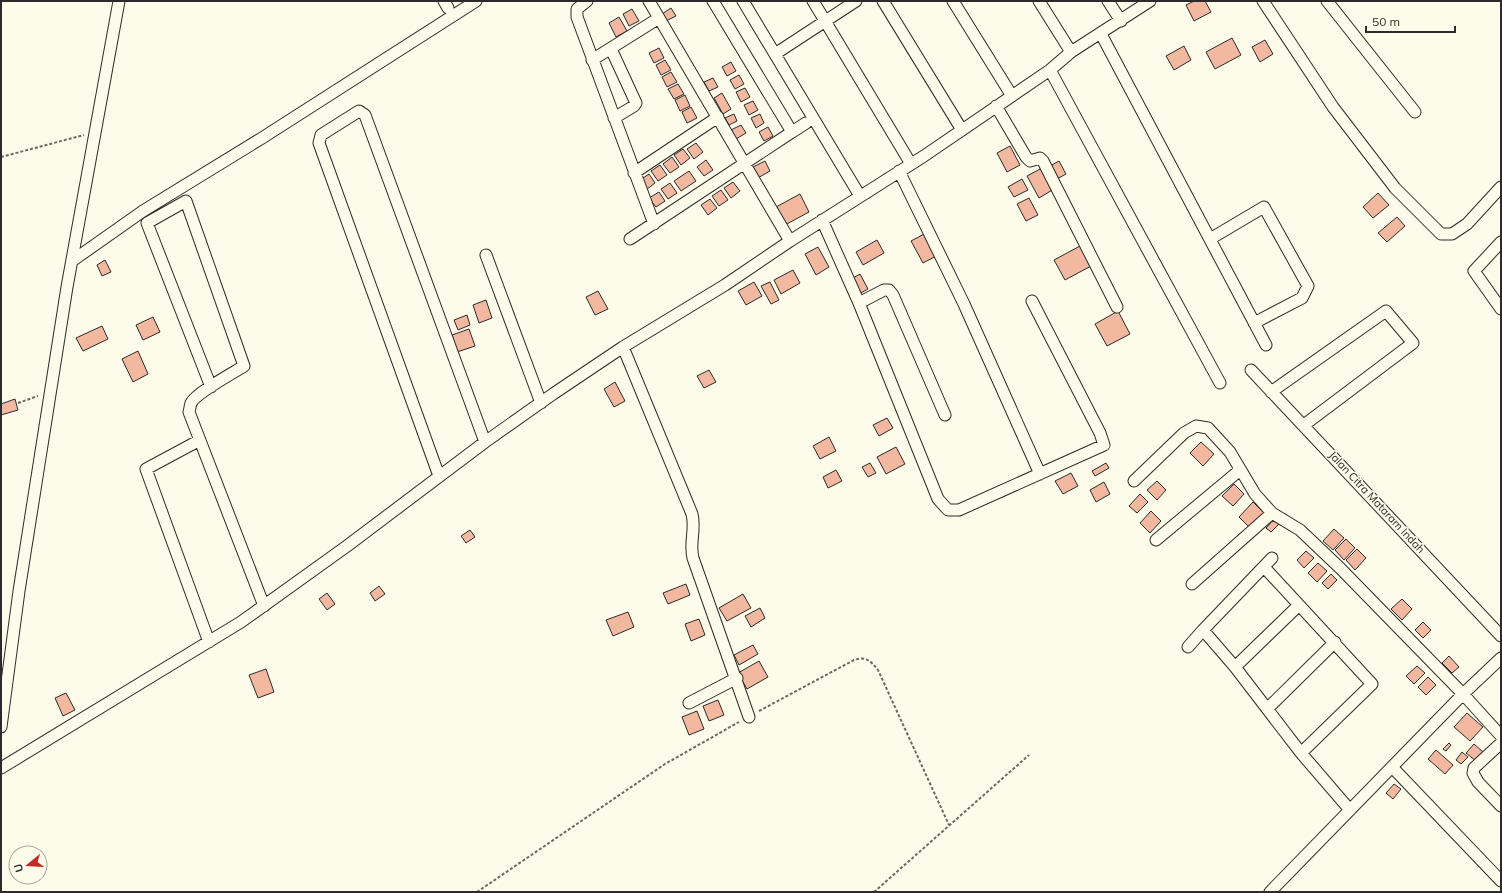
<svg xmlns="http://www.w3.org/2000/svg" width="1502" height="893" viewBox="0 0 1502 893" font-family="Mulish,sans-serif">
<style>
.building{fill:#f2b8a0;stroke:#2b2b2b}
.lines{fill:none;stroke-linecap:round;stroke-linejoin:round}
.minor-casing{stroke:#2b2b2b;stroke-width:13}
.path{stroke:#6a6964;stroke-width:2;stroke-dasharray:3 2;stroke-linecap:butt}
.minor{stroke:#fdfbea;stroke-width:11}
.labels{text-anchor:middle;dominant-baseline:central;stroke-width:3;stroke-linejoin:round;paint-order:stroke}
.street-label{font-size:11px;fill:#2b2b2b;stroke:#fdfbea}
</style>
<rect width="100%" height="100%" fill="#fdfbea"/>
<path class="building" d="M1194,1H1205L1211,12L1194,21L1186,5Z
M671,8L676,16L666,21L662,14Z
M632,9L639,21L629,26L623,14Z
M619,17L627,31L616,37L609,23Z
M1232,38L1241,55L1215,69L1206,52Z
M1265,40L1273,54L1260,62L1252,47Z
M1184,46L1191,60L1174,70L1166,56Z
M659,48L664,58L654,63L649,53Z
M665,60L671,70L661,75L656,65Z
M731,62L736,71L727,76L722,67Z
M671,72L677,82L667,87L662,77Z
M739,75L744,84L735,89L730,80Z
M713,78L718,87L709,91L704,82Z
M678,84L684,94L674,99L668,89Z
M745,88L750,97L741,102L736,92Z
M722,93L731,109L723,114L714,98Z
M685,95L690,106L680,111L675,100Z
M753,101L758,110L749,115L744,105Z
M691,107L697,118L687,123L682,112Z
M734,114L737,121L729,125L725,118Z
M760,114L764,123L756,128L751,118Z
M741,125L746,133L736,139L731,130Z
M768,127L773,136L764,141L759,132Z
M696,143L703,152L694,159L687,149Z
M1010,146L1020,165L1007,172L997,153Z
M683,149L690,158L681,165L674,155Z
M672,157L679,167L670,173L663,164Z
M706,160L713,170L704,176L697,167Z
M765,161L770,171L756,179L751,168Z
M1059,161L1066,174L1057,179L1050,166Z
M660,165L667,175L658,181L651,171Z
M1042,168L1054,189L1039,198L1027,176Z
M689,171L696,181L681,191L674,181Z
M649,174L655,183L646,190L640,180Z
M1022,179L1028,190L1014,197L1008,187Z
M733,182L740,191L731,198L724,188Z
M670,183L677,193L668,199L661,189Z
M721,190L728,200L719,206L712,196Z
M659,192L665,201L656,207L649,198Z
M1378,193L1389,205L1373,218L1363,207Z
M800,194L809,212L785,225L776,207Z
M1029,198L1038,215L1026,221L1017,204Z
M710,199L717,208L708,215L701,205Z
M1397,217L1405,226L1387,242L1378,233Z
M926,233L938,255L923,263L911,241Z
M877,240L884,253L863,265L856,252Z
M1080,246L1091,266L1065,280L1054,260Z
M818,247L829,267L816,275L805,254Z
M105,260L111,272L102,276L97,265Z
M793,270L800,283L781,294L774,280Z
M860,274L868,289L859,294L851,279Z
M754,282L762,296L746,305L738,291Z
M770,282L779,300L771,304L761,286Z
M598,291L608,309L595,315L586,297Z
M486,300L492,318L479,323L473,305Z
M1118,311L1130,334L1107,346L1095,324Z
M467,315L470,325L458,330L454,320Z
M153,317L160,332L143,340L136,325Z
M102,326L108,339L83,351L76,338Z
M469,329L475,346L457,352L452,335Z
M138,351L148,374L133,382L122,359Z
M709,370L716,382L704,388L697,376Z
M615,382L625,401L614,407L604,389Z
M15,399L18,410L1,415V404Z
M887,418L893,428L879,436L873,425Z
M829,437L836,451L820,459L813,446Z
M1201,442L1214,454L1203,466L1190,453Z
M896,447L905,464L886,474L877,457Z
M870,463L876,473L868,477L862,467Z
M1106,463L1109,468L1095,476L1092,471Z
M836,470L842,481L828,488L823,477Z
M1071,473L1078,486L1063,494L1055,481Z
M1157,481L1166,490L1157,500L1147,490Z
M1104,482L1110,494L1096,502L1090,490Z
M1234,484L1244,494L1233,506L1222,496Z
M1140,494L1148,502L1137,513L1129,506Z
M1253,502L1264,513L1250,528L1239,517Z
M1151,511L1161,521L1150,533L1140,523Z
M1274,519L1279,524L1271,532L1266,528Z
M1334,529L1344,538L1333,550L1323,541Z
M470,530L475,537L466,543L461,536Z
M1346,539L1355,548L1344,560L1335,550Z
M1357,549L1366,558L1355,570L1346,560Z
M1306,551L1314,558L1304,568L1297,560Z
M1318,563L1327,571L1317,582L1308,573Z
M1331,574L1337,580L1328,589L1322,583Z
M686,584L690,595L668,604L663,593Z
M379,586L385,594L375,601L370,593Z
M327,593L335,604L327,610L319,599Z
M743,594L751,608L727,621L719,608Z
M1402,599L1412,609L1402,620L1391,609Z
M760,608L765,618L751,627L745,616Z
M628,612L634,627L613,636L606,620Z
M699,619L705,635L691,641L685,624Z
M1423,622L1431,630L1423,638L1415,630Z
M753,645L758,654L739,665L734,655Z
M1449,656L1459,667L1452,673L1442,663Z
M759,661L768,677L747,689L738,673Z
M1417,666L1425,673L1414,684L1406,676Z
M266,669L274,692L258,698L249,675Z
M1428,677L1436,685L1426,695L1418,687Z
M66,693L75,710L63,716L55,698Z
M718,700L724,715L709,721L703,706Z
M697,711L704,729L689,735L682,717Z
M1467,713L1483,727L1470,741L1454,727Z
M1449,743L1451,745L1446,751L1443,749Z
M1474,744L1483,752L1476,761L1466,753Z
M1436,750L1453,765L1445,774L1428,759Z
M1462,752L1468,757L1461,764L1456,760Z
M1394,784L1401,789L1393,799L1386,793Z"/>
<g class="lines">
<defs>
<path id="minor" d="M444,1L448,8
M587,1L577,9V17L654,224
M649,1L790,241
M743,1L860,196
M813,1L911,164
M883,1L962,130
M953,1L1012,96
M1039,1L1071,52
M1108,1L1121,21
M1263,1L1333,107L1395,188L1441,234H1452L1467,224L1501,187
M1327,1L1415,112
M1101,34L1266,345
M611,49L636,103L634,106L614,118
M775,54L856,1
M592,60L659,18
M1050,70L1220,383
M996,106L1026,157L1030,161L1040,158L1043,161L1117,307
M792,132L806,123
M899,171L964,304L1040,474
M634,173L718,117
M822,220L859,303L938,499L948,510H959L1104,445L1100,433L1032,301
M630,239L792,132L713,1
M1210,239L1264,207L1308,286L1302,298L1254,323
M1501,242L1474,271L1501,309
M486,255L541,403
M72,261L143,211L262,138L476,1
M859,303L884,290H889L893,295L945,415
M623,347L692,514C696,529 689,543 693,558L749,717
M1251,370L1501,636
M211,387L147,223L186,201L244,366C233,373 196,393 191,403C190,406 190,409 189,412L264,606
M1271,392L1386,311L1413,343L1304,425
M200,440L146,469L209,642
M439,476L319,143L321,135L359,111L365,115L485,442
M1134,481L1184,433L1196,426L1208,428L1230,452L1255,494L1272,513L1300,530L1340,568L1463,694L1501,736
M1156,540L1240,470
M1272,558L1203,630L1235,667L1301,753L1350,810
M1264,567L1372,684L1301,753
M1192,584L1272,513
M1188,647L1203,630
M1235,667L1299,605
M689,703L737,678
M1267,709L1335,642
M1,727L19,591L67,287L119,1
M1501,743L1474,768L1473,773L1478,782L1501,806
M1,768L241,622L347,546L485,442L553,394L623,347L725,285L790,241L924,156L1050,70L1071,52L1150,1
M1393,768L1501,881
M1270,892L1463,694L1501,658"/>
</defs>
<use href="#minor" class="minor-casing"/>
<path class="path" d="M1,157L84,135
M18,403L38,396
M759,711L854,660C866,656 871,661 878,670L949,825
M477,892L665,764L739,722
M874,892L1029,755"/>
<use href="#minor" class="minor"/>
</g>
<g class="labels">
<g class="street-label">
<text transform="translate(1377 502) rotate(47)">Jalan Citra Mataram Indah</text>
</g>
</g>
<rect width="1502" height="893" fill="none" stroke="#2b2b2b" stroke-width="4"/>
<g transform="translate(28 865) rotate(252)"><circle r="19" fill="#fdfbea" stroke="#a9a89e"/>
<path d="M0-3L7 15L0 10L-7 15Z" fill="#c62828"/>
<text y="-6" font-size="11" font-weight="bold" text-anchor="middle" fill="#2b2b2b">U</text>
</g>
<path d="M1366 26v6h89v-6" fill="none" stroke="#2b2b2b" stroke-width="2"/>
<text x="1372" y="26" font-size="12" fill="#2b2b2b" stroke="#fdfbea" stroke-width="3" paint-order="stroke">50 m</text>
</svg>
